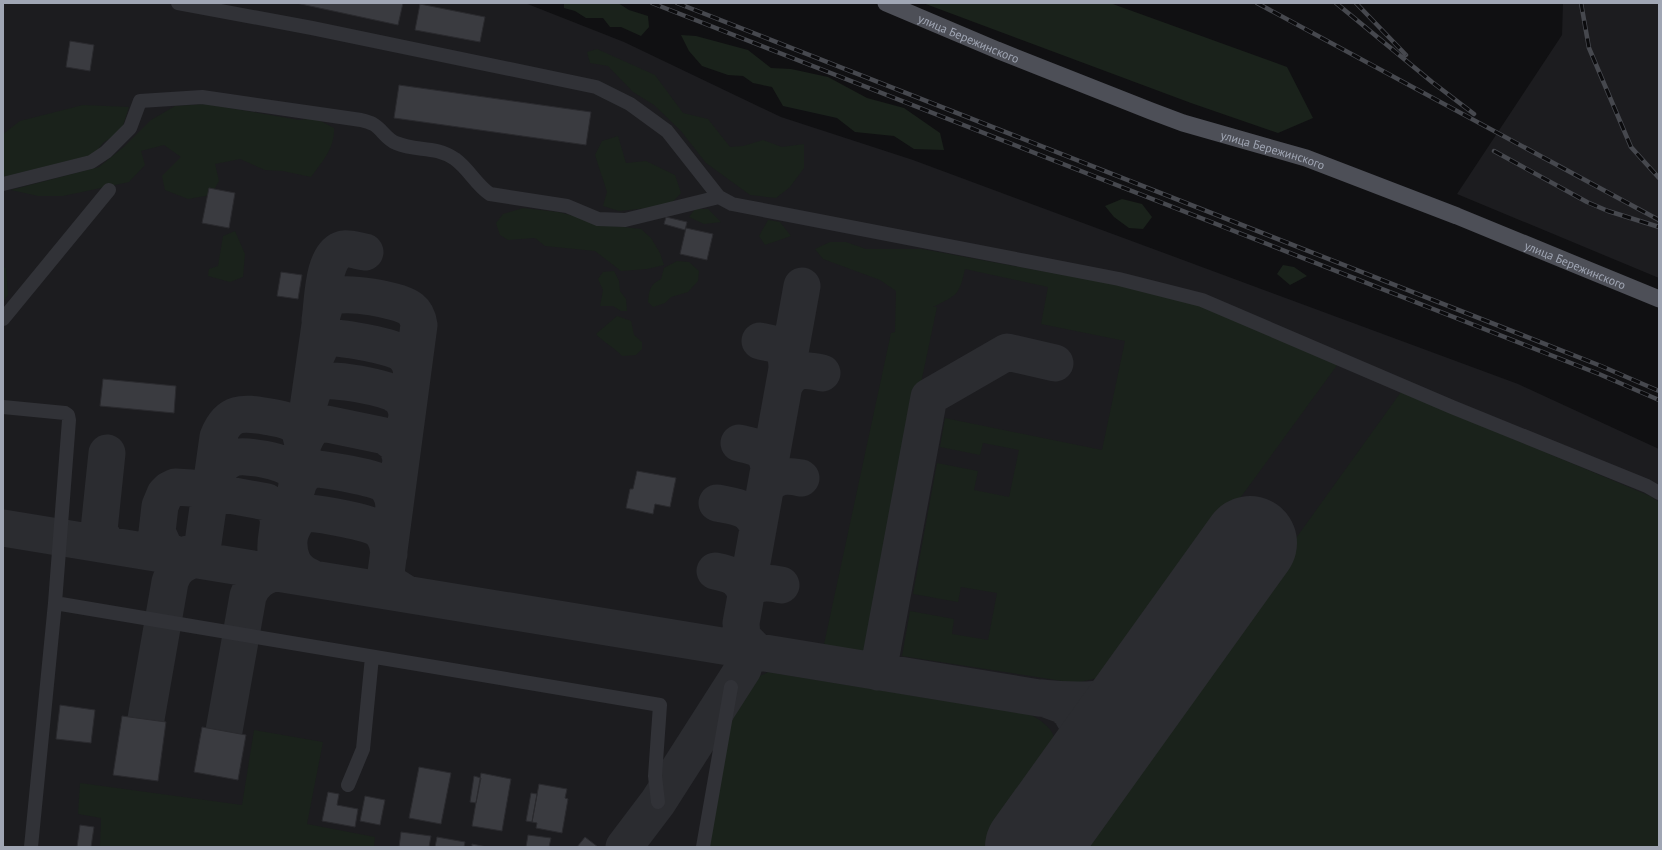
<svg xmlns="http://www.w3.org/2000/svg" width="1662" height="850" viewBox="0 0 1662 850" font-family="'PT Sans',sans-serif">
<style>
.built{fill:#1c1c1f}
.green{fill:#1a221b}
.lines{fill:none;stroke-linecap:round;stroke-linejoin:round}
.taxiway{stroke:#2b2c30;stroke-width:37}
.runway{stroke:#2b2c30;stroke-width:94}
.building{fill:#3a3b40;stroke:#2a2a2e}
.minor{stroke:#313237;stroke-width:14}
.major{stroke:#4d4f57;stroke-width:17}
.rail-casing{stroke:#46484e;stroke-width:4.5}
.rail{stroke:#0b0b0d;stroke-width:3;stroke-dasharray:9;stroke-linecap:butt}
.labels{text-anchor:middle;dominant-baseline:central;stroke-width:4;stroke-linejoin:round;paint-order:stroke}
.street-label{font-size:12px;fill:#a0a6b4;stroke:#0b0b0d}
</style>
<rect width="100%" height="100%" fill="#101012"/>
<path class="built" d="M3,3H525L624,42L781,117L913,160L1518,384L1659,449V847H3Z
M1563,3H1659V278L1457,194L1562,35Z"/>
<path class="green" d="M564,3H618L629,10L648,16L649,27L641,36L621,27H610L603,18H586L575,11L564,8Z
M923,3H1110L1287,67L1313,118L1278,133L1191,103Z
M681,35L696,36L748,50L771,68L791,69L828,77L867,98L904,108L940,133L944,150L914,149L894,136L855,132L837,118L783,106L772,87L753,83L743,76L728,75L702,66L689,51Z
M597,49L655,75L683,113L708,119L730,147L743,146L763,140L782,147L804,144V168L790,187L776,198L750,195L706,163L681,131L654,105L633,92L608,66L590,63L587,52Z
M206,104L299,120L315,118L334,128C335,148 322,162 311,177L283,171L265,170L240,159L215,164L219,181L211,195L188,199L165,190L162,176L181,157L164,145L141,151L145,165L129,182L63,196H38L11,190L99,167L125,146L151,120L175,106Z
M83,105L129,107L121,132L104,142L93,155L3,177V134L20,121Z
M618,136L626,163L646,161L675,175L681,193L669,206L619,211L603,206L607,192L595,155L602,141Z
M1122,199L1142,204L1152,217L1143,229L1129,228L1114,217L1105,206Z
M523,208L558,212L614,226L641,229L651,238L660,253L664,265L647,269L621,271L595,251L545,246L535,238L508,240L500,235L496,223L503,214Z
M695,209H708L721,222L704,224L689,217Z
M768,220L780,222L791,236L765,245L759,236Z
M235,231L245,254L243,277L230,282L208,276L209,269L218,266L223,236Z
M830,242H846L866,249H922L1118,285L1202,305L1338,364L1116,668L1098,678L1075,683L902,656L910,611L954,619L952,634L988,640L997,593L961,587L958,602L913,594L937,463L978,471L974,490L1009,497L1019,450L983,443L980,455L940,447L945,418L1102,450L1125,341L1041,324L1048,287L965,269C959,296 957,295 933,307H937L864,654L823,649L891,333L895,332L896,291L880,280L823,259L815,249Z
M677,261L689,262L699,271L698,281L688,292L671,297L665,303L653,307L648,302C649,291 650,284 661,279L664,268Z
M1283,265L1294,267L1307,276L1290,285L1277,274Z
M3,266L6,268L8,295L3,302Z
M614,271L619,281L620,291L626,299L627,311H621L613,306H600L603,290L598,279L603,272Z
M617,316L631,321L634,335L642,342V349L636,355L622,356C614,347 604,343 596,334Z
M1401,392L1650,496L1659,502V847H1074Z
M768,672L1031,715C1046,723 1057,732 1056,751L988,847H708L728,710L747,683Z
M254,730L323,742L307,824L375,837L374,847H100L101,818L78,814L80,783L242,805Z"/>
<g class="lines">
<path class="taxiway" d="M320,320C323,302 322,255 343,249C350,248 358,251 365,252
M760,341C779,345 787,346 787,369
M317,354L322,343L332,338C344,338 392,346 401,353C409,358 412,368 412,377
M784,386C793,368 804,369 822,373
M310,400C312,393 314,386 321,382C330,377 388,388 396,395C403,399 407,408 407,416
M739,443C757,447 766,448 769,468
M303,444C308,432 313,424 327,424L385,436L397,445L401,458
M212,480C217,470 223,462 233,458C244,454 285,461 293,471C297,476 297,482 297,488
M297,488C299,479 304,472 314,469C325,469 377,478 384,484C392,491 394,501 394,510
M766,488C775,475 786,475 801,478
M717,503C737,507 750,507 758,527
M3,528L1039,698C1084,702 1105,702 1148,685
M290,534C294,524 297,517 308,513C320,514 370,522 378,529C386,535 388,544 389,554
M106,543L99,530L107,453
M174,555L164,547L157,532L160,506L165,494L169,490L175,487L191,488L267,502C287,517 274,531 276,551
M181,556L196,552L203,543L218,437C229,409 245,413 270,417C281,419 290,420 299,428L303,444
M715,571C731,574 741,578 746,594
M310,577C294,570 288,557 289,540L320,325C322,315 324,302 332,297C344,290 400,300 411,309C416,313 418,318 419,325L386,573L389,583L405,593
M746,594C754,581 767,582 781,585
M756,651L742,637L741,623L802,286
M878,672L929,397L1007,352L1055,363
M1043,698L1062,705L1070,711L1082,732L1085,761L1080,781
M146,719L170,582C174,568 183,563 197,558
M224,731L248,596C253,582 263,576 277,572
M624,847L658,802L743,669L748,650"/>
<path class="runway" d="M1032,847L1250,543"/>
</g>
<path class="building" d="M296,3H403L398,25Z
M420,4L485,17L480,42L415,30Z
M70,41L94,45L90,71L66,67Z
M399,85L591,112L586,145L394,118Z
M209,188L235,193L229,228L202,223Z
M666,217L687,222L685,230L664,224Z
M686,228L713,234L707,260L680,254Z
M281,272L302,275L298,299L277,296Z
M103,379L176,386L174,413L100,406Z
M637,471L676,478L670,507L655,504L653,514L626,508L630,489H633Z
M60,705L95,710L91,743L56,739Z
M122,716L166,722L158,781L113,775Z
M202,727L246,735L238,780L194,772Z
M419,767L451,773L441,824L409,818Z
M481,773L511,779L502,831L472,826Z
M474,776L481,778L476,803L470,802Z
M539,784L567,789L565,798L568,799L562,833L536,828L537,823L532,822Z
M328,792L339,794L337,805L358,809L355,827L322,821Z
M531,793L537,794L532,822L526,821Z
M365,796L385,800L380,825L360,821Z
M80,825L94,827L91,847H77Z
M401,832L431,836L429,847H399Z
M528,835L551,838L549,847H526Z
M437,837L465,842L464,847H435Z
M585,837L598,847H577Z
M472,844L487,847H472Z"/>
<g class="lines">
<path class="minor" d="M178,3L312,28L596,87L630,104L667,131L719,197
M3,184L91,162L106,152L130,128L140,101L202,97L361,120C365,121 369,122 373,124C382,129 386,139 396,143C417,152 434,145 455,159C469,169 476,185 490,194L567,206L598,219L625,220L719,197L732,204L1119,279L1202,300L1452,407L1647,486L1659,493
M3,319L109,190
M3,407L65,413L68,415L69,420L55,603L31,847
M55,603L660,705L655,776L658,802
M348,785L363,749L372,657
M703,847L731,687"/>
<path class="major" id="s1" d="M886,3L997,50L1151,111L1183,123L1306,158L1457,216L1659,299"/>
<defs>
<path id="rail" d="M652,3L1599,374L1659,400
M677,3L1601,366L1659,391
M1257,3L1659,220
M1336,3L1432,82L1474,114
M1356,3L1406,55
M1581,3L1589,48L1631,147L1659,178
M1494,151L1587,202L1608,211L1659,227"/>
</defs>
<use href="#rail" class="rail-casing"/>
<use href="#rail" class="rail"/>
</g>
<g class="labels">
<g class="street-label">
<text stroke="none"><textPath href="#s1" startOffset="90">улица Бережинского</textPath></text>
<text stroke="none"><textPath href="#s1" startOffset="414">улица Бережинского</textPath></text>
<text stroke="none"><textPath href="#s1" startOffset="738">улица Бережинского</textPath></text>
</g>
</g>
<rect width="1662" height="850" fill="none" stroke="#a0a6b4" stroke-width="8"/>
</svg>
